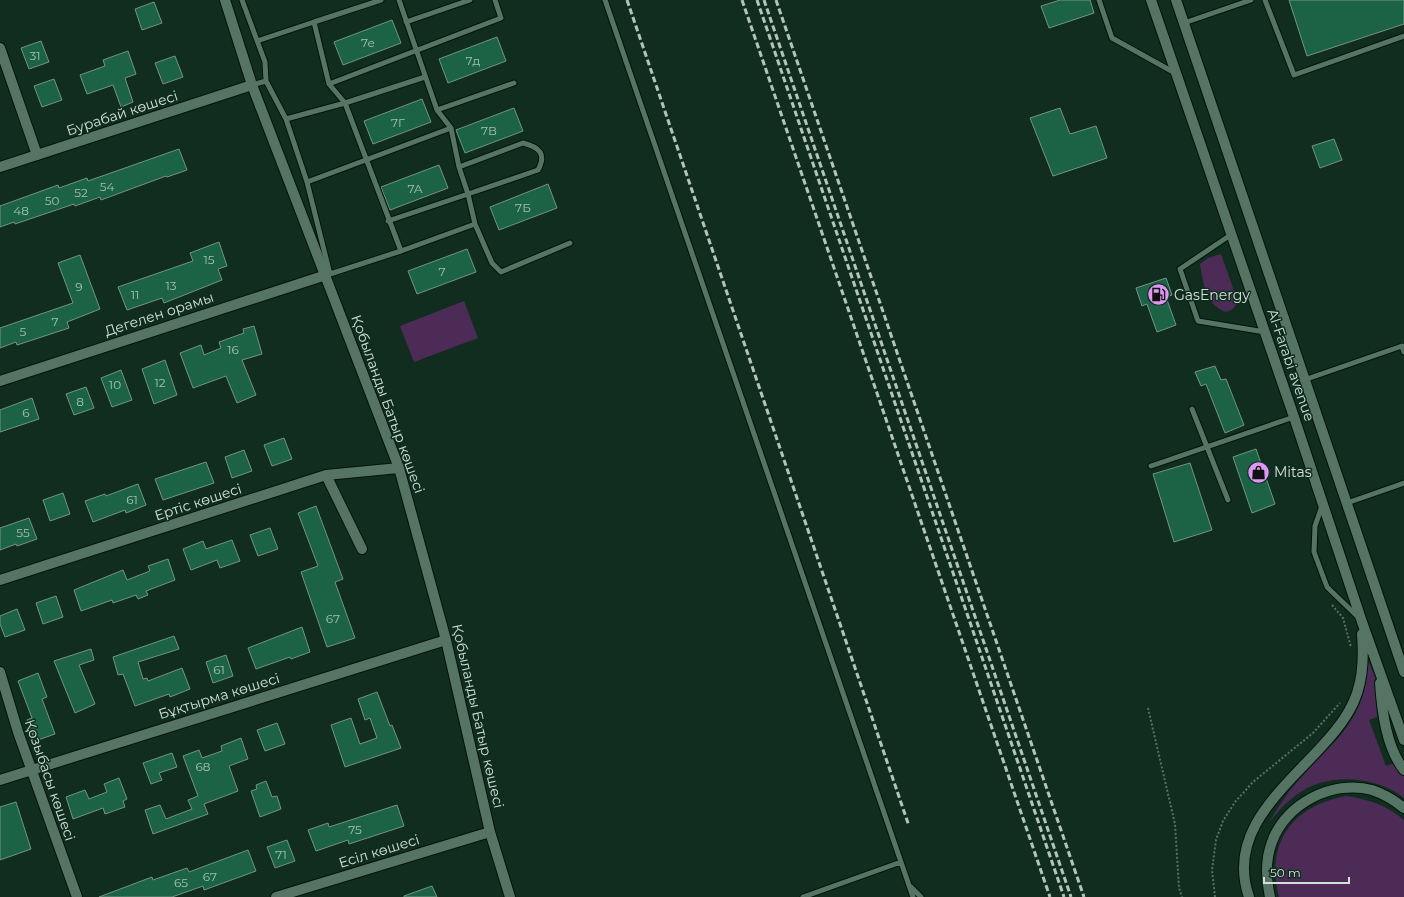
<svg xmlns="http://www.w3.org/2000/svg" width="1404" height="897" viewBox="0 0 1404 897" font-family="Montserrat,sans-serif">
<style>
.green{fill:#4c2c56}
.building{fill:#1c6245;stroke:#749482}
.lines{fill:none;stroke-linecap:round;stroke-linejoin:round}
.service-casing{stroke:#001509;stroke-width:7}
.minor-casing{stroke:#001509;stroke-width:12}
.tertiary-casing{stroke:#001509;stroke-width:12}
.secondary-casing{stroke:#001509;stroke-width:12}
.path{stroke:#587165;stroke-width:2;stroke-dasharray:2 2;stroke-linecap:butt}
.service{stroke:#567464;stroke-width:5}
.minor{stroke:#567464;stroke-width:10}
.tertiary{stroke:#567464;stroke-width:10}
.secondary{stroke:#567464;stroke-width:10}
.rail{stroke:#b3c5bb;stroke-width:3;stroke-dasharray:6 3;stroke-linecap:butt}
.labels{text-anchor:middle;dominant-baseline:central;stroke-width:3;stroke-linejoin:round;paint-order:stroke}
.number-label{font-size:12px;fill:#a4c1b3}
.street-label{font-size:14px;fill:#d1e1d8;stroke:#102d20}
.poi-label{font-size:14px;fill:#d1e1d8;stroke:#102d20;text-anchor:start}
</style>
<rect width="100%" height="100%" fill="#102d20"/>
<path class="green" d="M1221,254L1238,302L1233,309L1226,312C1206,305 1203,283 1200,264L1208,258Z
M464,301L478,338L414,362L400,326Z
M1368,660L1376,679L1377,717L1369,720L1386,766L1394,763L1404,776V798C1381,779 1342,774 1314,785C1296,792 1279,809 1268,824C1277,809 1286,794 1298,781C1335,738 1366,723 1368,660Z
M1346,796C1368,799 1386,805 1404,820V897H1279C1265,843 1292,806 1346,796Z"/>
<path class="building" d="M1060,0H1090L1094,13L1049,28L1041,6Z
M1289,0H1404V24L1307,56Z
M154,2L162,23L142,30L135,9Z
M392,20L401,43L343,65L334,42Z
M497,37L506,61L448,83L439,59Z
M41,41L49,62L29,69L21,48Z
M128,51L136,74L125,78L133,102L121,107L113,85L87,94L80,75L105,66L103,60Z
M175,56L183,77L163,84L155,63Z
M54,79L62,100L42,107L34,86Z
M422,99L431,122L373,144L364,121Z
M514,108L523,131L465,153L456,130Z
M1060,108L1070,134L1096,126L1107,158L1053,176L1030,118Z
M1334,139L1342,160L1320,168L1312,146Z
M179,149L187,170L167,177L166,176L101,200L100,197L75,206L74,204L15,224L14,222L0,227V206L58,185L59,188L87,178L88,181Z
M439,165L448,188L390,210L381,187Z
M548,184L557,208L499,230L490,207Z
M219,242L227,266L218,269L222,280L164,303L162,298L127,310L118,287L193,261L190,253Z
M467,249L476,272L417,294L408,271Z
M80,255L100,309L67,322L69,328L17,345L16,342L0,348V328L73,303L58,263Z
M1166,278L1172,295L1166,297L1176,325L1157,332L1147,304L1142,306L1136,288Z
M254,326L262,354L242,360L256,395L237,403L226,376L193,388L180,353L201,345L204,355L221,348L219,342L244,333L243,329Z
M165,360L177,395L154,404L142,369Z
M1215,366L1221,380L1226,379L1244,425L1225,433L1206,384L1201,386L1195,372Z
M121,370L132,400L112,407L101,378Z
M86,387L94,408L74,415L66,394Z
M32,398L39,419L0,432V410Z
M284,438L292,459L272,466L264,445Z
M1256,449L1275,504L1252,513L1233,457Z
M244,450L252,471L232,478L225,457Z
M206,462L214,483L163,500L155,479Z
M1190,463L1212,530L1174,542L1153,474Z
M138,484L146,505L126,513L125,510L93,522L85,501L105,494L106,496Z
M63,493L70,514L50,521L43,500Z
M316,506L343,579L335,582L355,638L327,647L301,572L318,566L298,513Z
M29,518L37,539L17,546L16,544L0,550V528Z
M270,528L278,549L258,556L250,535Z
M232,540L240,561L220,568L217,560L191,570L183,549L203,541L206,549Z
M168,559L175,580L146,591L148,595L138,599L136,595L113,603L112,600L81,611L74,590L123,570L127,580L150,571L148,566Z
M56,596L63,617L43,624L36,603Z
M17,609L25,630L5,637L0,624V616Z
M302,627L310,652L291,659L290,657L256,669L248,648Z
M174,636L179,649L138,662L143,679L147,678L148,681L182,668L190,689L170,697L169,694L135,706L123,674L118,675L113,657Z
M91,649L94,660L79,665L95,704L75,713L54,661Z
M226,655L233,676L213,683L206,662Z
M38,673L47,697L42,699L55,734L35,741L27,720L32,718L18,681Z
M377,692L390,726L392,725L401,748L345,767L331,725L351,718L360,744L377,738L370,718L365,720L358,699Z
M277,723L285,744L265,751L257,730Z
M241,738L248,759L229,766L238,791L204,804L208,814L153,834L145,810L160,805L166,819L192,809L188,800L198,796L183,756L199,750L202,758L222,751L221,746Z
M172,753L177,767L159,773L162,780L151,784L143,763Z
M119,778L127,799L123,801L125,807L105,814L103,808L73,819L66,797L85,790L89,799L107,792L104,784Z
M266,781L272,797L277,796L281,809L260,817L251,791L257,789L256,785Z
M16,802L31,849L0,860V807Z
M397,805L404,826L349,844L348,840L316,851L308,830L328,823L329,827Z
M287,840L295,861L275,868L267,847Z
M248,850L256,871L204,890L203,886L172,897H99L152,877L153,880L187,868L189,872Z
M432,886L437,897H404V896Z"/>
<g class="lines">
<defs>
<path id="service" d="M242,0L265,62L266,81
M381,0L314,22L329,84L345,103L425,77
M605,0L913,897
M1099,0L1112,38L1175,73
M1265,0L1294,75L1404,36
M406,22L470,0
M1184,23L1251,0
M257,41L314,22
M329,84L501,18L495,0
M252,85L266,81L286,119L345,103L401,251
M437,110L514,83
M286,119L307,182L330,274L401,251L475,224L468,194L538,170C547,154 539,147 523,143L459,167
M307,182L451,128
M388,221L468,194L459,167L451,128L437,110L399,0
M475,224L492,263L501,272L570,243
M1232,234L1180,269L1198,321L1265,332
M1304,380L1402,346L1404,352
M1192,409L1228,500
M1151,466L1294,417
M1347,503L1404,483
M1322,506L1315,526L1314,552L1327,587L1358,617
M911,887L921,897
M803,897L901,862"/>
<path id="minor" d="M0,48L37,155
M252,85L399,468L446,640L490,832L510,897
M0,381L326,275
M326,475L399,468
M0,580L326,475L362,549
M0,672L18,732L77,897
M0,780L446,640
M276,897L490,832"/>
<path id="tertiary" d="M0,167L252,85L225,0"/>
<path id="secondary" d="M1151,0L1294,417L1362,622L1404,740
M1176,0L1404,672
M1380,683C1382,711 1386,747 1404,770
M1249,897C1221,816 1315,770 1349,711C1363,687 1364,660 1362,634
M1270,897C1266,879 1265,860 1272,842C1285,804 1333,779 1372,790C1384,794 1394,800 1404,808"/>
</defs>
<use href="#service" class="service-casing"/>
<use href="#minor" class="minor-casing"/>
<use href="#tertiary" class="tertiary-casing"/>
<use href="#secondary" class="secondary-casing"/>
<path class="path" d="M1332,605L1343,618L1351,647
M1148,708L1175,824L1179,888L1182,897
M1215,897L1212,870L1216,840L1223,821L1235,802L1253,782L1313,733L1340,703"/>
<use href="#service" class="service"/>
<use href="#minor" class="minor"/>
<use href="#tertiary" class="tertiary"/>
<use href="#secondary" class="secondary"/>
<path class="rail" d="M627,0L909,826
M742,0L1050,897
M757,0L1064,897
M764,0L1071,897
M776,0L1084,897"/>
</g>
<defs>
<symbol id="fuel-disc" viewBox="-11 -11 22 22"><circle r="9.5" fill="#de98f2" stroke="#102d20"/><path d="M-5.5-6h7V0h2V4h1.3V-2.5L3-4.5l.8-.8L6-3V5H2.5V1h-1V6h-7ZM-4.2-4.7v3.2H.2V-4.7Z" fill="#111"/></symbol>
<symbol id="shop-disc" viewBox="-11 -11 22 22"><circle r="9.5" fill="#de98f2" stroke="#102d20"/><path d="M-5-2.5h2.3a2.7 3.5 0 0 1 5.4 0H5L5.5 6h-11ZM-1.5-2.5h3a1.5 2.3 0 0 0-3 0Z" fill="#111"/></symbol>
</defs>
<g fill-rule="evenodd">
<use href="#fuel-disc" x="1146" y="282" width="25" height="25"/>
<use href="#shop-disc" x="1246" y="460" width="25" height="25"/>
</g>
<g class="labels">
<g class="number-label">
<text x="368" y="42">7е</text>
<text x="35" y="55">31</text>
<text x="473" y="60">7д</text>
<text x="398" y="122">7Г</text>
<text x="489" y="130">7В</text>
<text x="107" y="186">54</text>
<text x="415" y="188">7А</text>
<text x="81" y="192">52</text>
<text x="52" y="200">50</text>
<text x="523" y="207">7Б</text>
<text x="21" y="210">48</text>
<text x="209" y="259">15</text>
<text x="442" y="271">7</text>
<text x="171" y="285">13</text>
<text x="79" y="286">9</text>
<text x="135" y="294">11</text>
<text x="55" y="321">7</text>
<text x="23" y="331">5</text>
<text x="233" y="349">16</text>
<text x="160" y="382">12</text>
<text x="115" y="384">10</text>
<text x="80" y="401">8</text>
<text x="26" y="412">6</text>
<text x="132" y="499">61</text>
<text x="23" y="532">55</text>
<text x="333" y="618">67</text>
<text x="219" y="669">61</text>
<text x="203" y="766">68</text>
<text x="355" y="829">75</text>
<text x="281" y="854">71</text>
<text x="210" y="876">67</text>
<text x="181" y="882">65</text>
</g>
<g class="street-label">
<text transform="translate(122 113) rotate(-18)">Бурабай көшесі</text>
<text transform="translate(159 314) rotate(-18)">Дегелен орамы</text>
<text transform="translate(1291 365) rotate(71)">Al-Farabi avenue</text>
<text transform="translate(388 404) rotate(70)">Қобыланды Батыр көшесі</text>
<text transform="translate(198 502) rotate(-18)">Ертіс көшесі</text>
<text transform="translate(219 696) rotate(-17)">Бұқтырма көшесі</text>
<text transform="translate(478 716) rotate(77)">Қобыланды Батыр көшесі</text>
<text transform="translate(50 780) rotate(71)">Қозыбасы көшесі</text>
<text transform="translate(379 851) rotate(-17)">Есіл көшесі</text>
</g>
<g class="poi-label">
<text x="1174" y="295">GasEnergy</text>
<text x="1274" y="472">Mitas</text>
</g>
</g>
<path d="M1264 877v6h85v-6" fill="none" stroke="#d1e1d8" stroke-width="2"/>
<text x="1270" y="877" font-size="12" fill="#d1e1d8" stroke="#102d20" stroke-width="3" paint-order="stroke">50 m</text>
</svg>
